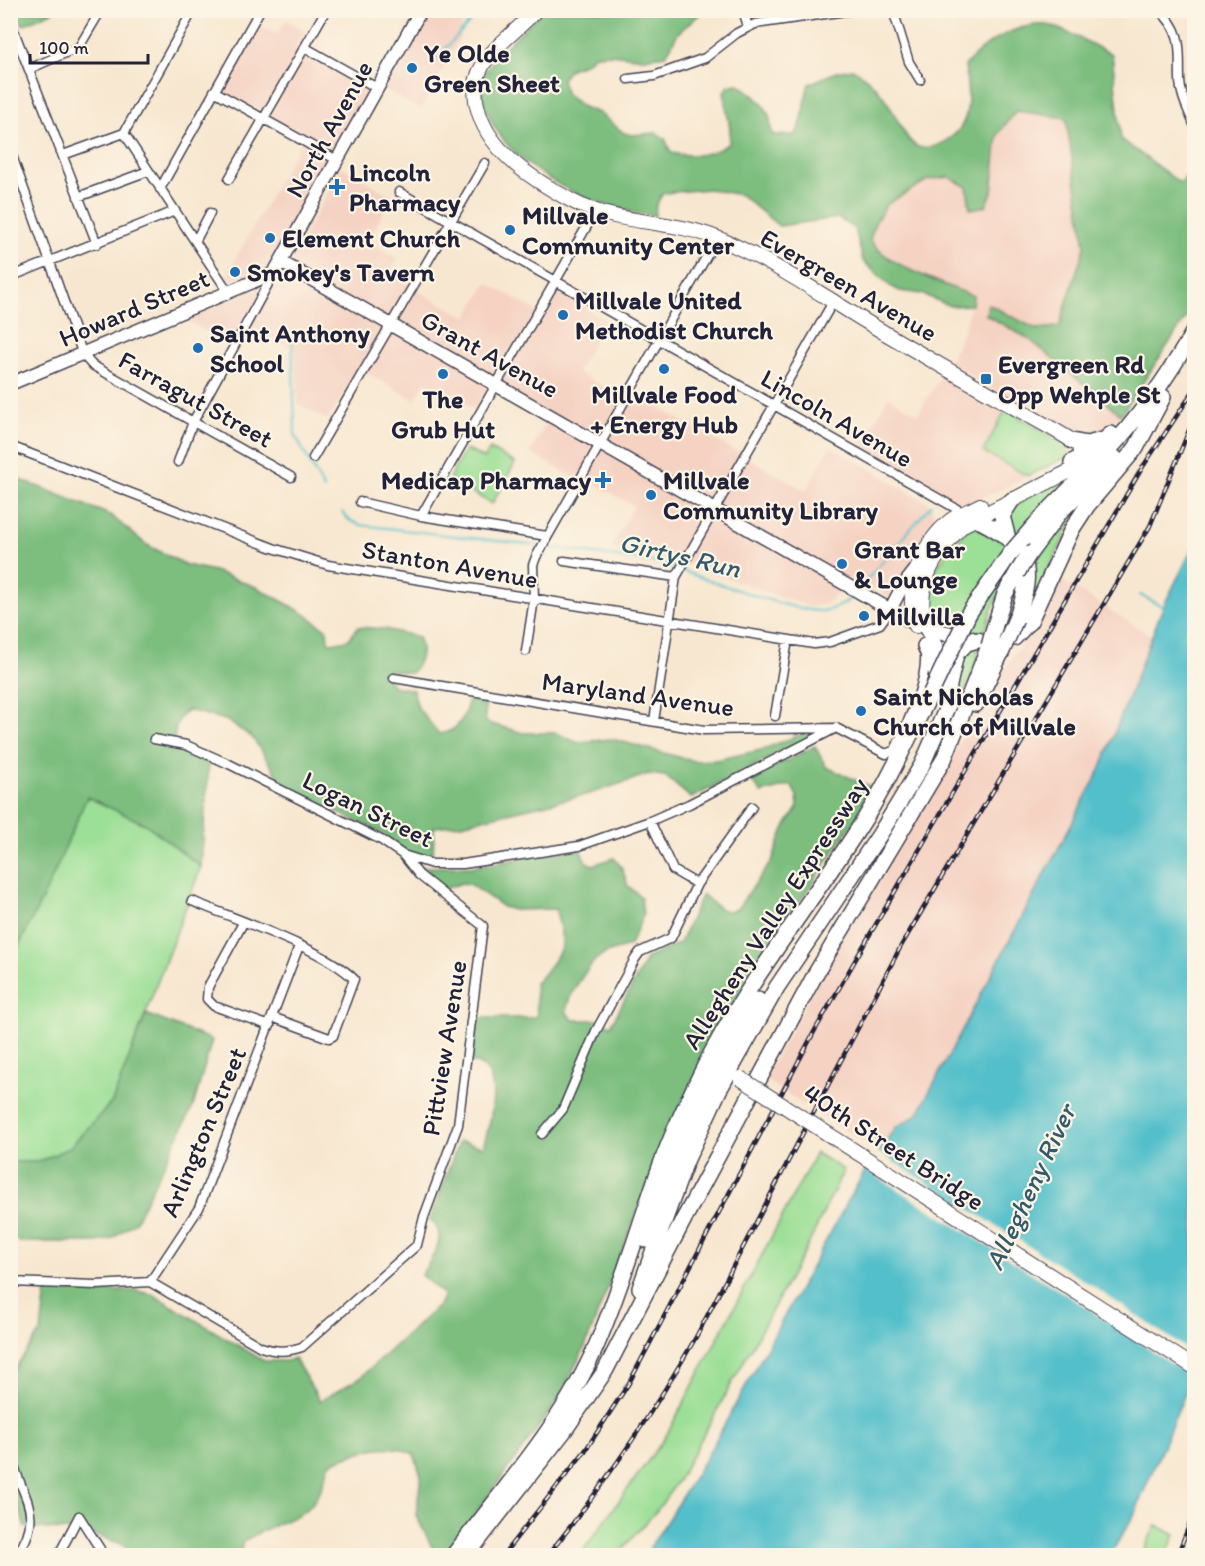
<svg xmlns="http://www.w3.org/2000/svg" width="1205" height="1566" viewBox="0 0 1205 1566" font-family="Itim,sans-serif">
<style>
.built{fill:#f5d2c2}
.green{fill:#9cdf96;stroke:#5f8068;stroke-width:1.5}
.forest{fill:#7dbe7f;stroke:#50705d;stroke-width:1.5}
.water{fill:#52bfca;stroke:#3a7082;stroke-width:1.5}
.pier{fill:#f8e7d0}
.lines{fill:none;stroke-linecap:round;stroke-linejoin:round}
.stream{stroke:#52bfca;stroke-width:2}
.street-casing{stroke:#424051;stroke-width:11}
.secondary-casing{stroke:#424051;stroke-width:15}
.primary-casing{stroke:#424051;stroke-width:16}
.highway-casing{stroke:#424051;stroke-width:18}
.street{stroke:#fff;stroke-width:8}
.secondary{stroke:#fff;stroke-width:12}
.primary{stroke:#fff;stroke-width:14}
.highway{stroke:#fff;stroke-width:15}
.rail-casing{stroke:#22223b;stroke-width:4.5}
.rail{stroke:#fcf5e5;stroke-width:2;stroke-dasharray:7;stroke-linecap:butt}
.primary-bridge-casing{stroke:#424051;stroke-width:16;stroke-linecap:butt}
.highway-bridge-casing{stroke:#424051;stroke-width:18;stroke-linecap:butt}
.primary-bridge{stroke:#fff;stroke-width:14}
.highway-bridge{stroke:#fff;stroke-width:15}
.poi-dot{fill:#1f6fb2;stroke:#fcf5e5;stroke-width:2}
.labels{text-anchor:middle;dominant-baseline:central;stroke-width:4.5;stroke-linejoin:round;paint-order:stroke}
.poi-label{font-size:26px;font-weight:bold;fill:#22223b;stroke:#fcf5e5;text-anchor:start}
.street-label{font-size:26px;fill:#22223b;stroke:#fcf5e5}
.water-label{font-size:27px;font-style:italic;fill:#33596d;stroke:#fcf5e5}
</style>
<rect width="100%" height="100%" fill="#fcf5e5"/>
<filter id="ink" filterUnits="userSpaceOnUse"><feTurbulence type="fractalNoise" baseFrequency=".0167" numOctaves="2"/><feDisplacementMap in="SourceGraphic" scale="12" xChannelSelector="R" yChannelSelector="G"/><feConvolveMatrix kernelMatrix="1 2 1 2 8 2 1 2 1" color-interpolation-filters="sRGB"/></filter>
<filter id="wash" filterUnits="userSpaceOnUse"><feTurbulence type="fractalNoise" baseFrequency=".008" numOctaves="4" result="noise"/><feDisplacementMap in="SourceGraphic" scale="24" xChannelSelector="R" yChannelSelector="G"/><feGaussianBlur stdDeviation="1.35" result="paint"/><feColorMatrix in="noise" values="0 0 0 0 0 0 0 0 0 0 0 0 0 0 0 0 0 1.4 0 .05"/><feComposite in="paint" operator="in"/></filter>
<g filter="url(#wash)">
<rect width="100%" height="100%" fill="#f8e7d0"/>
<path class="built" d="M431,11H461L462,23L460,38L421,110L384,89Z
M286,20L306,31L296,49L370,90L272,265L230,283L226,276L304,136L221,90L257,24L277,34Z
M1016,111L1067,118L1085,246L1059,328L1036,329L988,304L986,314L1029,339L1121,415L1106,433L1090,440L1074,436L949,363L966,324L972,297L910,269L875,247L870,240L875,223L887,204L928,180L950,177L967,187L992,192L998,134Z
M342,167L392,196L368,241L398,259L390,274L412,288L467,317L487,283L543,314L557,291L606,319L577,372L619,396L624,388L806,491L830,446L929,503L935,516V524L889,597L851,578L827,604L810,607L670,558L611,548L634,506L578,474L575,478L530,453L547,422L488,388L475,409L425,382L415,400L358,368L328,420L298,404L295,351L253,327L240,349L183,319L280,278Z
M942,374L1006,409L983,451L1028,476L966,506L861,447L888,397L918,414Z
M1056,577L1152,636L1101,768L917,1115L895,1128L878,1151L764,1079L827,964L992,688L1035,624Z"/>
<path class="green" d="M1006,409L1068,446L1069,456L1028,476L983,452Z
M466,449L484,459L490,449L515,463L492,504L449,479Z
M1100,450L1015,538L1007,514L1010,509Z
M1078,508L1027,615L1030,567Z
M974,522L978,528L1009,545L1000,578L1009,575L992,609L984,635L970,634L935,623C914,583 948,550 974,522Z
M981,645L970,680L955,712L954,696L962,651Z
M87,796L147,825L201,867L112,1102L69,1148L38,1162H11V961L49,885Z
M816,1153L844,1170L808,1245L679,1479L658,1509L617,1555H580L666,1436Z
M1156,1525L1175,1535L1166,1555H1141Z"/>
<path class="forest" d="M17,11H54L23,25Z
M542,11H699V15L678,33L666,55L643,58L611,54L595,55L584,64L570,69L562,79L565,93L583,107L599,113L624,133L631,135L657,133L665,139L671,153C693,157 711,156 729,143L730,129L724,92L728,86L738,84C749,91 765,103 769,116C772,123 769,129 773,135H794C804,129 804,97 809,84L836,72L852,69C869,77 884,95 893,112C909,140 914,162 950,138C974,122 968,91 965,66C983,44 1017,22 1047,25C1061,27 1098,48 1112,54L1121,139L1180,183L1194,170V306L1121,415L1029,339L986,315L988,304L1036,329L1059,327L1085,246L1066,118L1016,111L998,134L992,192L986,206L970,209L967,187L949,177L928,180L887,204L875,223L870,240C887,266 945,284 973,296L972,305L950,306L922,294L900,291L890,286L863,261L855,229L838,218L779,226L741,195L709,189L663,193L656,205L655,216C594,209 506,170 485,106C483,98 479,89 482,79C486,63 529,25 542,11Z
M11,476L110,515L147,545L186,565L214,571L256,587L300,611L327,630L328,641L331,643L348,640L358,627L385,629L418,637C424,650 421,663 411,673L389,670L387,678L393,686L413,690L418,708L439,734C460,732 466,714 469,696L485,698V720L488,723L523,733H556L576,742L612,739L693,761L716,760L761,750L802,734H808L811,738L691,798L665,776L649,774L589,794L461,824L434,827L433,858L407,853L380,832L286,788L252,737L226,720L188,710C175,717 175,734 173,747L209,761L201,867L147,825L87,797L49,885L11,961Z
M815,746L826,767L876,789L744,984L671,1123L585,1347L558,1400L445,1555H436L416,1515L421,1476L414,1454C384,1439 359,1453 330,1463C325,1478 319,1500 306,1510C288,1523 263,1527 242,1543L241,1555H142L119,1543L86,1532L25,1527L11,1484L10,1375L41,1331L46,1291H137L152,1294L264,1361H288L294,1358L320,1401L360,1378L439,1305L444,1295L421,1275C432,1259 450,1235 430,1220L459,1141L483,1147C490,1125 506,1067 472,1062L477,1018H529L537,1016L535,983C542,978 561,952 562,945C563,941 557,912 555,909L514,910L503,907L470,884L462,883L444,889L420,867H470L580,849L586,862L593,865L614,858L622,868L628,886L641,897L643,916L630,945C620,950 608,950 599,957C590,964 563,1001 567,1013C568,1014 572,1019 573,1020H598L611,1025L647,958L680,943L702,894C713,903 723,916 737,909L772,861L784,829L798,807L797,796L791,785L761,793L751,779Z
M146,1014L212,1040L193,1107L135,1222L111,1239L96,1242H19L11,1235V1162H38L69,1148L112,1102Z"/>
<path class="water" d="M1194,545V1372L1134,1515L1110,1555L645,1556L707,1456L863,1174L895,1128L917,1115L1101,768L1163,607Z"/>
<path class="pier" d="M875,1150L1094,1287L1194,1354V1379L1089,1309L863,1168Z"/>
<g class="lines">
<path class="stream" d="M435,60L481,10
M292,331L295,435L324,489
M342,512L349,520L360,525L541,546
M546,547L653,562L676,569
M682,571C710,580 797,613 822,611C834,609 846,604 854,595
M860,588L931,505
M1140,595L1164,607"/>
</g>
</g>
<g filter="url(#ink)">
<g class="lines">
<defs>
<path id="street" d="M743,10L748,27
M893,10L909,62L920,80
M1159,10C1184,32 1179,50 1180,79C1180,94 1188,110 1194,124
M10,21L97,244
M306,48L377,88
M29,69L79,47L101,10
M628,79L654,76L705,58L737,33L755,24L853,10
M214,91L337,160
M124,133L229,293
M10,150L83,355L92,365L291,477
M63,155L124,133L193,10
M229,179L326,10
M160,189L260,10
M399,192L964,513
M78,197L148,171
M196,240L210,213
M10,277L175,211
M10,446L273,548L328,565L814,644L830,642L880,624L890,610
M313,458L485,163
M178,462L193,422L274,273
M360,502L421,516L547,536
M421,516L595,212
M564,561L676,577
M526,651L534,599L533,565L536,557L717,238
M394,678L704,730L836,728L886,754L895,750C907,722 927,685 925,654
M775,716L788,640
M654,721L676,577L834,300
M154,739L186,745L229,764L381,840L403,855L432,864H463L579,846L650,821L689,804L836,728
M650,821L673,870L697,884
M192,901C234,919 323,948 354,979L333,1036L329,1038L272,1017
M243,923L208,987L207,999L214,1006L270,1026
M542,1134L563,1109L596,1031L635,959L640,952L671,938L697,884L752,807
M10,1282L96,1285L150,1282L261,1347C276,1352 287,1352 302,1347L417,1245L424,1217L458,1125L483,926L419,875L403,855
M150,1282L199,1208L299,946
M10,1448C16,1494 49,1510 16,1556
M79,1516L100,1549V1556
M58,1556L79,1516"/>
<path id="secondary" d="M281,262L915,624
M10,384L274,273L421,10
M890,610L902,587L917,568"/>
<path id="primary" d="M536,10C507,43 462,62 479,113C492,155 536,181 572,201C617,225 670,219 717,238C778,263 833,303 890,336C931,360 971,383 1012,406C1034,419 1058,431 1079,445L1081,461L1074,469L963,525C934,555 911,589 928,631C934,645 943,659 946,674
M916,626C904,589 920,545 951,520C960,514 971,510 980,505"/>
<path id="highway" d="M1072,441L1087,444L1103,440
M1072,462L1090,453L1111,434
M974,518C1026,542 1038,565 1016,619
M1007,535L1002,516L1012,500
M1023,539C1048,508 1077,483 1104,455C1139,418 1169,375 1194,331
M1029,554L1060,512L1115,458
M969,613L1010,554
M994,628L1005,594L1017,573
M927,629L971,639
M997,641L1014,638L1030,621L1072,529L1087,506L1136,448L1163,397
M925,646L937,674L939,688
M976,704L1002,651
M645,1240C675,1156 708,1074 758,1000
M640,1288L686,1161L719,1090L777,987L880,834L922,765L948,705L949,685L956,654L967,643L978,640
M453,1556C504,1488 564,1422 597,1344C622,1286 639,1225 660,1167C674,1128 692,1091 711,1054C753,975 808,906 857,831C884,790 905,745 927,701
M466,1556L564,1431L605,1371L685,1217L816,973L944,759L989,646"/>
</defs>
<use href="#street" class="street-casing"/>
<use href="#secondary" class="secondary-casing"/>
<use href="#primary" class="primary-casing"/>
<use href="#highway" class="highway-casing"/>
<use href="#street" class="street"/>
<use href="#secondary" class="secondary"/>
<use href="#primary" class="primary"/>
<use href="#highway" class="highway"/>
<defs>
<path id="rail" d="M502,1556L585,1451L629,1383L814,1032L869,936L1142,468L1194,390
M547,1556C603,1487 652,1414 696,1337L901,946L1150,526L1194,418
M1177,1556L1194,1513"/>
</defs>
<use href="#rail" class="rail-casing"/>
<use href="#rail" class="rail"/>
<defs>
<path id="primary-bridge" d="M740,1078L1194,1367"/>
<path id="highway-bridge" d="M1010,554L1023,539
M1017,573L1029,554
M989,646L994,628
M1002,651L1016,619
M927,701L969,613"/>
</defs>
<use href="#primary-bridge" class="primary-bridge-casing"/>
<use href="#highway-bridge" class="highway-bridge-casing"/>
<use href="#primary-bridge" class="primary-bridge"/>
<use href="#highway-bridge" class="highway-bridge"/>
</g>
</g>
<g class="poi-dot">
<circle cx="412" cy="68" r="6"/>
<path d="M334 178h6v6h6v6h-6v6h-6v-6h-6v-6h6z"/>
<circle cx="510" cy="230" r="6"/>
<circle cx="270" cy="238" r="6"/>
<circle cx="235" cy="272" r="6"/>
<circle cx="563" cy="315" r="6"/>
<circle cx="198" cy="348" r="6"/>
<circle cx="664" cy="369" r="6"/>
<circle cx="443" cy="374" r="6"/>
<rect x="980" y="373" width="12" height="12" rx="3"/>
<path d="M600 471h6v6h6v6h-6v6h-6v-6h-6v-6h6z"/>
<circle cx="651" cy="495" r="6"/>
<circle cx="842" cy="564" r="6"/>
<circle cx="864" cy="616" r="6"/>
<circle cx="861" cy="711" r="6"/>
</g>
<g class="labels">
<g class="poi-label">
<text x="424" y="53">Ye Olde<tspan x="424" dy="30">Green Sheet</tspan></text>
<text x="349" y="172">Lincoln<tspan x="349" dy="30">Pharmacy</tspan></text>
<text x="522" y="215">Millvale<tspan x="522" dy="30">Community Center</tspan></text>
<text x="282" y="238">Element Church</text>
<text x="247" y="272">Smokey's Tavern</text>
<text x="575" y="300">Millvale United<tspan x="575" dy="30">Methodist Church</tspan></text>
<text x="210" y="333">Saint Anthony<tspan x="210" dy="30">School</tspan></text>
<text x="998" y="364">Evergreen Rd<tspan x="998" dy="30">Opp Wehple St</tspan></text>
<text x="664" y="394" text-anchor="middle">Millvale Food<tspan x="664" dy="30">+ Energy Hub</tspan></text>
<text x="443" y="399" text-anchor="middle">The<tspan x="443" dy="30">Grub Hut</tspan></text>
<text x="591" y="480" text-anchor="end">Medicap Pharmacy</text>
<text x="663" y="480">Millvale<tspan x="663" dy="30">Community Library</tspan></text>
<text x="854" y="549">Grant Bar<tspan x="854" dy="30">&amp; Lounge</tspan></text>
<text x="876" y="616">Millvilla</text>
<text x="873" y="696">Saint Nicholas<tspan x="873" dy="30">Church of Millvale</tspan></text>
</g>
<g class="street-label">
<text transform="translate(329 129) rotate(-61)">North Avenue</text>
<text transform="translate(849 285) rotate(30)">Evergreen Avenue</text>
<text transform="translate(134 308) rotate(-23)">Howard Street</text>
<text transform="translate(490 354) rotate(29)">Grant Avenue</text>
<text transform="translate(196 399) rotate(29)">Farragut Street</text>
<text transform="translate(837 418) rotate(30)">Lincoln Avenue</text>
<text transform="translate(450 564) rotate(10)">Stanton Avenue</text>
<text transform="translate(638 694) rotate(8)">Maryland Avenue</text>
<text transform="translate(368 809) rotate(26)">Logan Street</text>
<text transform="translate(775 913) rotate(-57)">Allegheny Valley Expressway</text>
<text transform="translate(444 1048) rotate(-81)">Pittview Avenue</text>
<text transform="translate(203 1132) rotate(-67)">Arlington Street</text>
<text transform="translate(894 1147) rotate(33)">40th Street Bridge</text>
</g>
<g class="water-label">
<text transform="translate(680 555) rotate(13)">Girtys Run</text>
<text transform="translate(1030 1187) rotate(-65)">Allegheny River</text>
</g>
</g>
<rect width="1205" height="1566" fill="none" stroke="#fcf5e5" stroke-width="36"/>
<path d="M30 54v9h118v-9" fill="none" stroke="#22223b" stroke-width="3"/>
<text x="39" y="54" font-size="18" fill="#22223b" stroke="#fcf5e5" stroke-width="4.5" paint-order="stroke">100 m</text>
</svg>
